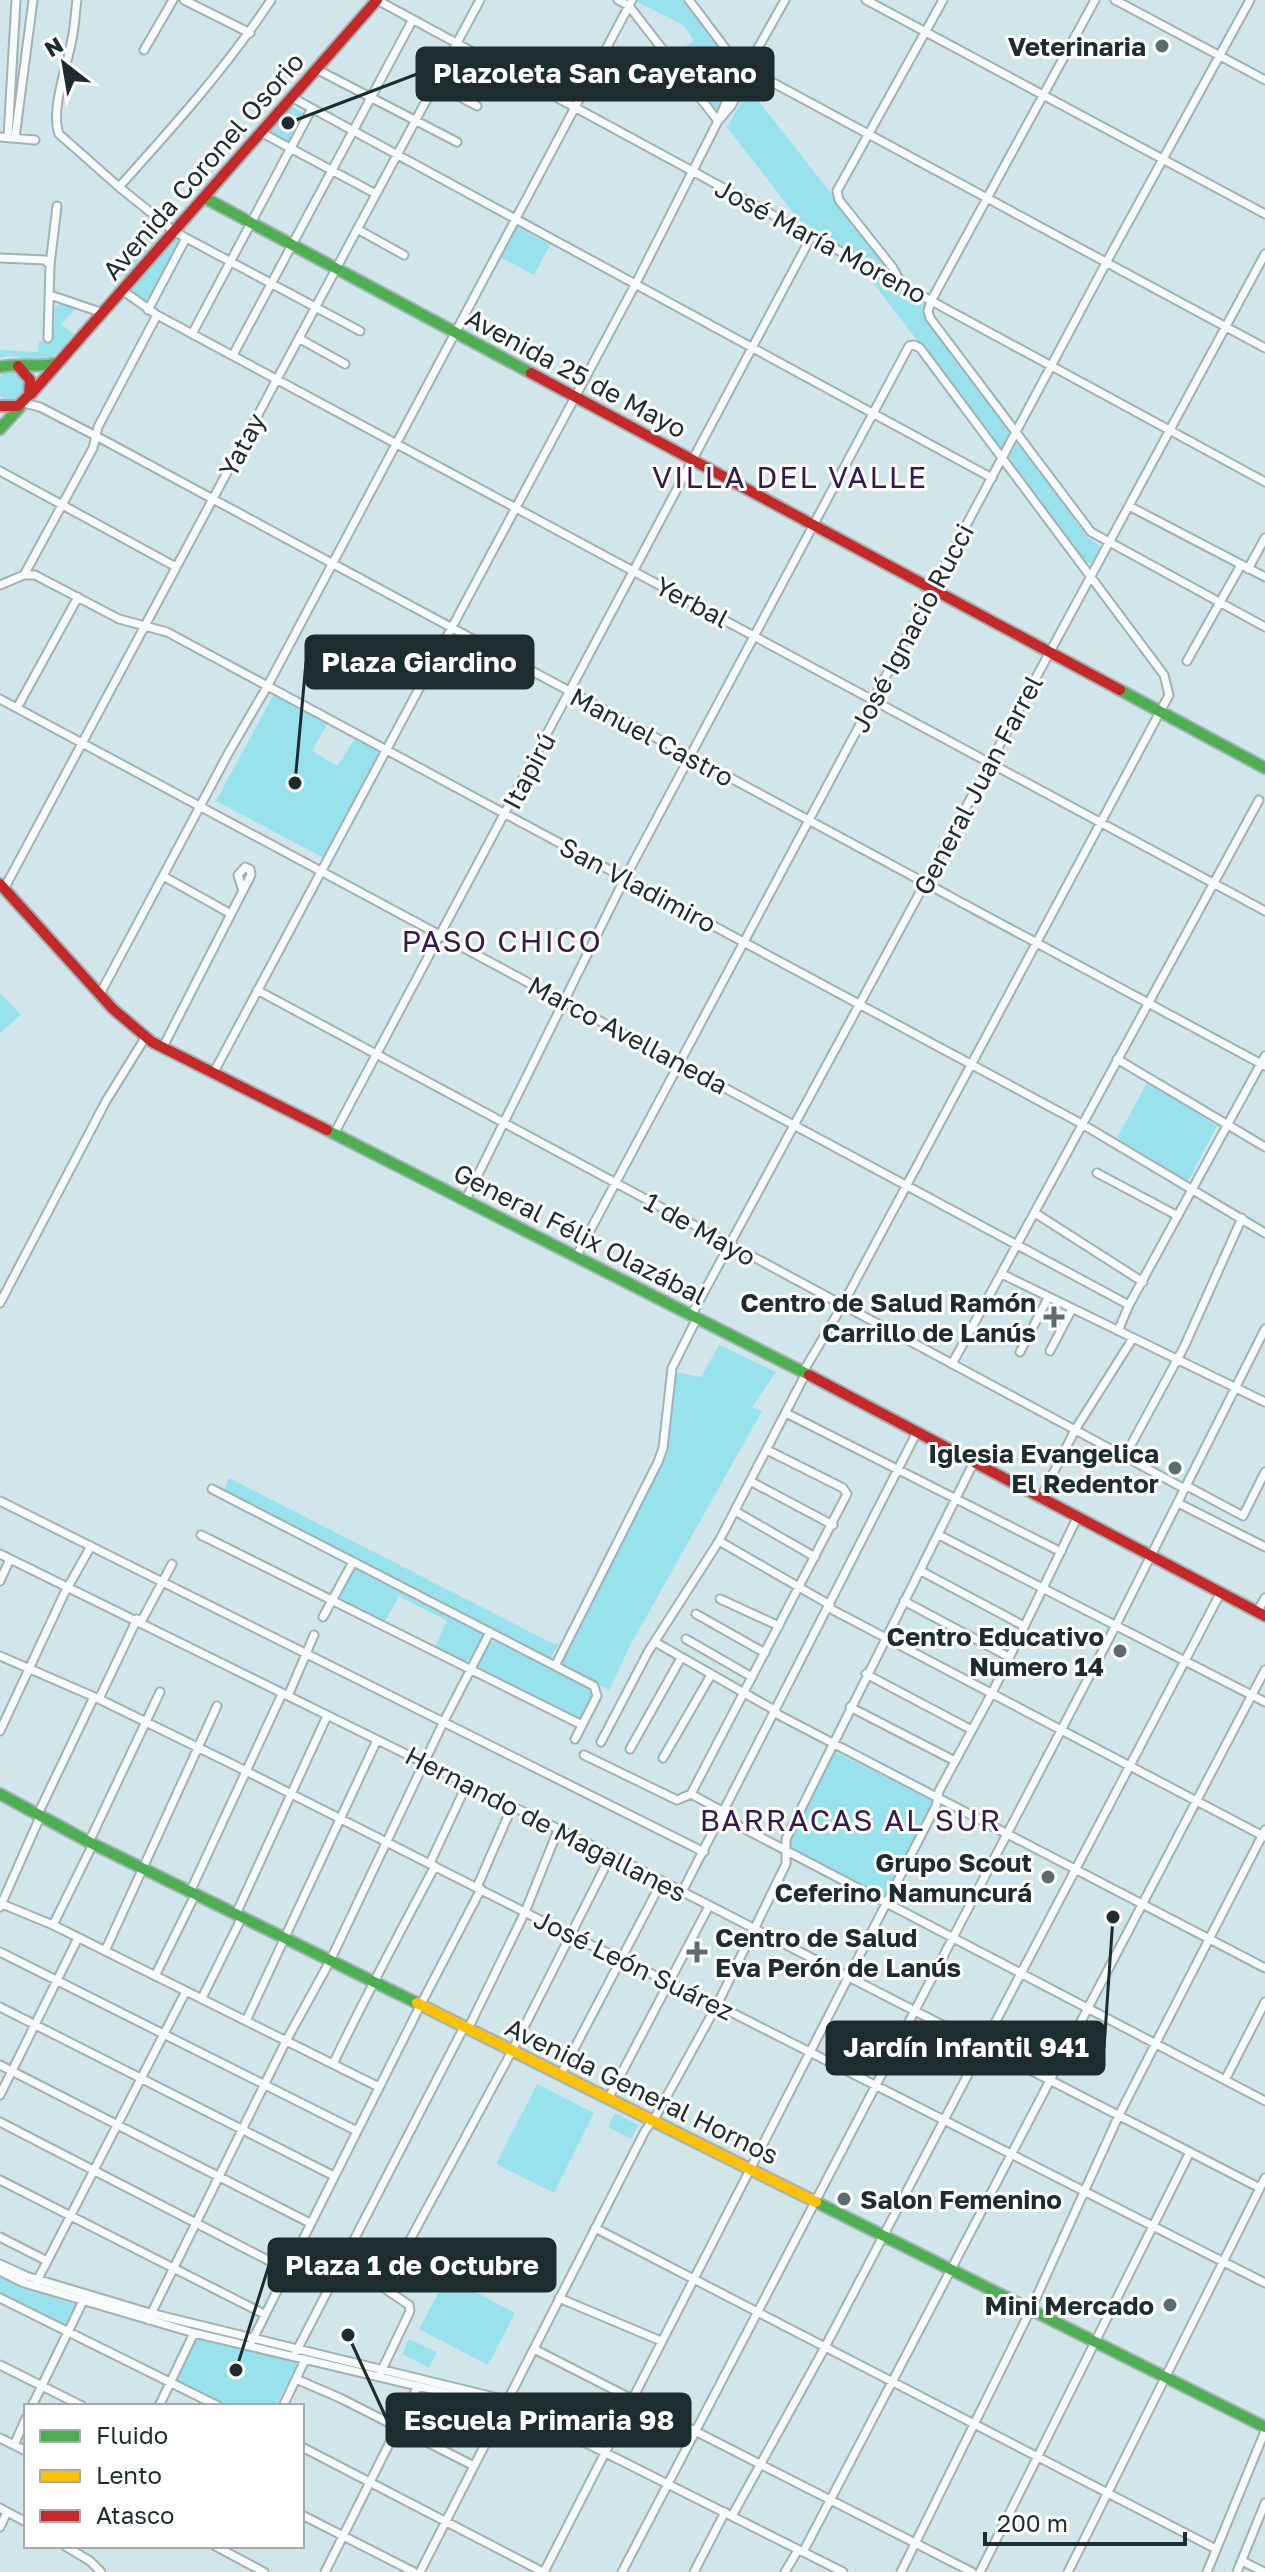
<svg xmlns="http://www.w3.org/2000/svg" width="1265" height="2572" viewBox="0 0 1265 2572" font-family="'Golos Text',sans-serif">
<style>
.green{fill:#98e2ee}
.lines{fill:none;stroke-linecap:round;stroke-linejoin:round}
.street-casing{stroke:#a1b1b4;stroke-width:11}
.fast-casing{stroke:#a1b1b4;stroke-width:14}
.slow-casing{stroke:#a1b1b4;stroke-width:14}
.jam-casing{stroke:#a1b1b4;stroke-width:14}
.street{stroke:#f8fbfc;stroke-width:7}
.fast{stroke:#4caf50;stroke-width:10}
.slow{stroke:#ffc107;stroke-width:10}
.jam{stroke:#c62828;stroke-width:10}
.poi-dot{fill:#5c6d70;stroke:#fff;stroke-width:3}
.labels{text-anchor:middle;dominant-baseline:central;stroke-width:6;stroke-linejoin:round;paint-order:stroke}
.poi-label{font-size:26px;font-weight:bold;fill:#1d2c2e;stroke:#fff;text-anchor:end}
.street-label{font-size:26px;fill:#1d2c2e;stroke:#fff}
.quarter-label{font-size:30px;letter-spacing:2px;fill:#361951;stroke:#fff}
.leader{fill:none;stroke:#1d2c2e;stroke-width:3}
.callout-dot{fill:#1d2c2e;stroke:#fff;stroke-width:3}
.callout{fill:#1d2c2e;stroke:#1d2c2e;stroke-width:3}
.callout-label{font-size:28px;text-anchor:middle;font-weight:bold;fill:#fff}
</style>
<rect width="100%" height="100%" fill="#d0e6ea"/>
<path class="green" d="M638,0H687L739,69L715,116L671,58L694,40L683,25L637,2Z
M749,89L892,271L890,275L800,227L802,224L727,127Z
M291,106L305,114L288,144L267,132Z
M517,227L550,245L534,275L500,257Z
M153,228L161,234L125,276L121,273L125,258Z
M174,239L182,241L147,304L128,290Z
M868,271L923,301L931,325L1009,431L1010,435L1002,450L866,274Z
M63,302L78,306L61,324L74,334C63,346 51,366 32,361C20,358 13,354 0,358V350L38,352L39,341L53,342L55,307Z
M-3 386a16 16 0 1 1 32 0a16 16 0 1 1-32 0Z
M1016,444L1020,445L1088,538L1099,545L1100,552L1092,564L1085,561L1010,462L1009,457Z
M274,694L328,722L312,751L337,766L356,737L382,751L324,858L216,801Z
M1,994L21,1015L0,1033V995Z
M1148,1081L1217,1126L1188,1181L1117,1138Z
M719,1345L776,1372L752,1407L762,1411L631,1644L609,1690L560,1665L667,1454L676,1372L701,1377Z
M229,1478L554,1644L559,1643L550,1660L223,1492Z
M355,1568L484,1633L468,1665L434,1648L447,1621L399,1596L384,1623L338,1600Z
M497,1641L591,1688L594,1695L581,1721L475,1668L488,1642Z
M833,1751L935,1801L885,1898L790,1850L788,1840Z
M537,2084L594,2113L554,2193L496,2164Z
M615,2113L638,2125L631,2139L608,2127Z
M0,2275L30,2290L76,2305L66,2328L0,2295Z
M447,2277L515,2313L488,2365L419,2329Z
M198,2335L295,2361L297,2365L276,2406H225L178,2383L174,2378L191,2339Z
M409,2339L437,2352L429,2368L402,2354Z"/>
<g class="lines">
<defs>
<path id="street" d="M77,0C75,13 75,26 72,39C68,64 50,109 59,134L119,187L175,232L360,331
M184,0L250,33
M377,0L1265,482
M618,0L629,6L636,15L718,121
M689,0L735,61L744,67L1265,348
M866,0L1265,214
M1095,0L931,301L928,311L930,318L1091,532L1265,627
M1115,0L1265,80
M144,50L173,0
M318,70L457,142
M435,84L477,106
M293,98L992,478
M720,119L731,106L751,69
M262,133L376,194
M0,137L35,140
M8,137L16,0
M15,138L33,0
M119,187C173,127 227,67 271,0
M357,229L404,255
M0,258L45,260L50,265L48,338
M50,265L57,206
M900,282L893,268L839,200L837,191L943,0
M122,290L157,315L1265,911
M50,295L103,313
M148,310L186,238
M192,334L311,110
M300,339L345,364
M233,355L412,21
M24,403L40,407L96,436L1265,1066
M0,471L176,567
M1129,506L1265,577
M1248,569L1265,538
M24,575L93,448L98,427L157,315
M0,585L24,575H35L119,619L167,632L1082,1124L1265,1233
M1187,661L1241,565
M0,699L1129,1305
M17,708L78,597
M163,876L231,914
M4,889L480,0
M257,990L1185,1489
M100,994L229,752L268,685L632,0
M163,1047L251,875L250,869L245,867L238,875L243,891
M1117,1059L1265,1147
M214,1072L635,285L718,121L738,74L754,55L785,0
M334,1134L811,237
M1097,1173L1178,1216
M465,1201L625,878L909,346L914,345L920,348L1164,675L1169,695L842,1306L803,1372
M1035,1213L1143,1282
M576,1257L1106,263L1250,0
M1002,1274L1265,1402
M0,1303L106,1101L145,1038
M691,1316L1265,254
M1118,1331L1129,1305L1265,1056
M1050,1351L1072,1309
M1020,1352L1048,1298
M952,1364L1259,800
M786,1413L1061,1552
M1125,1456L1184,1347L1242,1218
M750,1481L833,1525
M1187,1486L1243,1516L1265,1472
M212,1489L594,1686L597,1696L575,1739
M1040,1499L1075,1430L1133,1338
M0,1501L704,1852
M1178,1503L1265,1547
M735,1511L815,1557
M201,1535L582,1725
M939,1535L1265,1702
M719,1541L830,1605
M0,1554L611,1855L1260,2188
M921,1571L1024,1626
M0,1581L10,1559
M720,1599L779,1626
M904,1601L1009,1657
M829,1608L1265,1837
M1257,1612L1265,1598
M696,1614L765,1653
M323,1617L353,1562
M141,1622L172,1564
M686,1639L752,1677
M655,1642L776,1711
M0,1656L99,1699L246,1771L572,1936L717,2005L1265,2283
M555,1666L658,1462L663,1448L672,1368L697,1318
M866,1674L972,1730
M288,1696L314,1635
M99,1699L137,1619
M850,1707L955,1761
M775,1713L1265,1968
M0,1731L64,1594L91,1546
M601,1742L648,1652L719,1541L806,1373
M630,1749L681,1658
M584,1755L677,1800L691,1794L847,1494L843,1488L767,1450
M663,1758L711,1675
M691,1794L724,1812
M37,1816L94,1697
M722,1817L1265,2101
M89,1842L160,1692
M430,1863L467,1784
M477,1887L512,1807
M190,1892L282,1694
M682,1892L917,1432
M2,1904L53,1925L379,2087
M0,1907L40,1817
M236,1914L327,1716
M53,1925L93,1844
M105,1951L217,1706
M0,1952L357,2131
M155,1976L195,1895
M202,1998L242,1917
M0,2007L334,2176
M246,2021L377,1740
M468,2029L525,1912L558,1830
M333,2064C365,1997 400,1932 435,1866
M0,2065L310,2223
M561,2074L662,1881
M1225,2080L1265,2002
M0,2095L78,1938
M608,2099L709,1906
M0,2122L287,2270
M0,2180L264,2314
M595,2228L1216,2549
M0,2237L47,2261
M299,2245L384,2288L409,2305L410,2311L380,2374
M0,2264L26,2276L150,2313L494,2397L843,2572
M0,2271L24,2283L194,2333L489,2403H506
M37,2281L186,1991
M384,2288L512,2051L611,1855
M0,2298L218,2406
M559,2298L661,2341
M148,2320L286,2041L330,1961L443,1723L490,1632
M252,2341L420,2006L481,1889
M534,2349L972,2572
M296,2352L464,2027
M0,2365L82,2406
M296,2379L340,2398L474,2466
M32,2406L83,2301
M159,2406L194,2333
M283,2406L305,2360
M0,2438L26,2451
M14,2445L26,2418
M302,2447L543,2572
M0,2508L26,2522
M302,2515L414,2572
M732,2516L824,2349L1221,1592
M0,2527L7,2512
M65,2546L90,2561L101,2572
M215,2546L264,2572
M803,2552L1265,1670
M1242,2561L1264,2572
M325,2572L418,2386
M420,2572L645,2131L657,2114L717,2005L786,1864V1839L974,1462
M544,2572L936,1806L939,1791L992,1693L1077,1518
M622,2572L1116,1625L1265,1329
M694,2572L725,2512
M785,2572L798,2550
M901,2572L1031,2309L1119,2115L1265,1830
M980,2572L1190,2152
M1068,2572L1265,2178
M1207,2572L1265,2431
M1237,2572L1265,2503"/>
<path id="fast" d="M205,198L531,373
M0,367C19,362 38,369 57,363
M0,429L20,407
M1120,690L1265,768
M327,1130L809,1375
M0,1794L89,1842L417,2003
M816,2202L1265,2427"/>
<path id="slow" d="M417,2003L816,2202"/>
<path id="jam" d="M531,373L1120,690
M31,394L377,0
M0,406H18L29,395L30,380L18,366
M0,884L113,1009L152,1042L327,1130
M809,1375L1265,1616"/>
</defs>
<use href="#street" class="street-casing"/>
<use href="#fast" class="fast-casing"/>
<use href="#slow" class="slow-casing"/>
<use href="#jam" class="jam-casing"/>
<use href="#street" class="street"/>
<use href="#fast" class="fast"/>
<use href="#slow" class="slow"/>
<use href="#jam" class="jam"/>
</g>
<g class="poi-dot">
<circle cx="1162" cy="46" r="8"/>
<path d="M1050 1305h8v8h8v8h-8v8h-8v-8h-8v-8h8z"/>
<circle cx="1175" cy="1468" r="8"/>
<circle cx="1120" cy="1651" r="8"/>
<circle cx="1048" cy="1877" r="8"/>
<path d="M693 1940h8v8h8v8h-8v8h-8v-8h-8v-8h8z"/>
<circle cx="844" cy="2199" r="8"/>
<circle cx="1170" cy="2305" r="8"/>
</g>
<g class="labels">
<g class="poi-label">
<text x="1146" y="46">Veterinaria</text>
<text x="1036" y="1302">Centro de Salud Ramón<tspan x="1036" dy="30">Carrillo de Lanús</tspan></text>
<text x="1159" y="1453">Iglesia Evangelica<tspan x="1159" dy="30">El Redentor</tspan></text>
<text x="1104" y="1636">Centro Educativo<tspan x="1104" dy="30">Numero 14</tspan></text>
<text x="1032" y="1862">Grupo Scout<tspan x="1032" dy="30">Ceferino Namuncurá</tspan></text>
<text x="715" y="1937" text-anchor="start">Centro de Salud<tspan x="715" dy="30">Eva Perón de Lanús</tspan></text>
<text x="860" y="2199" text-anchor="start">Salon Femenino</text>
<text x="1154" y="2305">Mini Mercado</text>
</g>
<g class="street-label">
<text transform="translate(203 166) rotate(-49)">Avenida Coronel Osorio</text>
<text transform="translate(821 241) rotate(28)">José María Moreno</text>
<text transform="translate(576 373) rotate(28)">Avenida 25 de Mayo</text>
<text transform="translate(242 445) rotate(-62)">Yatay</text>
<text transform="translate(692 602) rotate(28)">Yerbal</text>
<text transform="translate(912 628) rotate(-62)">José Ignacio Rucci</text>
<text transform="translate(652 737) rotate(28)">Manuel Castro</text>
<text transform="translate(529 771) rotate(-62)">Itapirú</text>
<text transform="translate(978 785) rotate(-62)">General Juan Farrel</text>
<text transform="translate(638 885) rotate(28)">San Vladimiro</text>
<text transform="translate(628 1035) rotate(28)">Marco Avellaneda</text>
<text transform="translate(700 1229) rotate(29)">1 de Mayo</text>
<text transform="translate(580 1234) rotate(27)">General Félix Olazábal</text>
<text transform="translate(546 1824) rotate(27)">Hernando de Magallanes</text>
<text transform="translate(634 1965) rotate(26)">José León Suárez</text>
<text transform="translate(642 2091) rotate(26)">Avenida General Hornos</text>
</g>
<g class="quarter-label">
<text x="790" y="477">VILLA DEL VALLE</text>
<text x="502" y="941">PASO CHICO</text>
<text x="851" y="1820">BARRACAS AL SUR</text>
</g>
</g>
<path class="leader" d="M288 123L417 74M295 783L306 662M1113 1917L1104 2048M236 2370L269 2265M348 2335L387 2420"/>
<g class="callout-dot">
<circle cx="288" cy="123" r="8"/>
<circle cx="295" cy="783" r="8"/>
<circle cx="1113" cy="1917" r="8"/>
<circle cx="236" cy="2370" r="8"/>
<circle cx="348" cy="2335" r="8"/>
</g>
<g class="callout">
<rect x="417" y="48" width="356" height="52" rx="8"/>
<rect x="306" y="636" width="227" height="52" rx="8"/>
<rect x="827" y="2022" width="277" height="52" rx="8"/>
<rect x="269" y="2239" width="286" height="52" rx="8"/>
<rect x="387" y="2394" width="303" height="52" rx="8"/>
</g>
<g class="callout-label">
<text x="595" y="83">Plazoleta San Cayetano</text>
<text x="419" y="672">Plaza Giardino</text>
<text x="966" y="2057">Jardín Infantil 941</text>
<text x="412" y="2275">Plaza 1 de Octubre</text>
<text x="539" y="2430">Escuela Primaria 98</text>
</g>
<rect x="24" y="2404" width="280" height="144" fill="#ffffff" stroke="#a5abab" stroke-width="2"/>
<rect x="40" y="2430" width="40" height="12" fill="#4caf50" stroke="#a5abab" stroke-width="2"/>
<text x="96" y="2444" font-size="24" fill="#1d2c2e">Fluido</text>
<rect x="40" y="2470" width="40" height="12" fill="#ffc107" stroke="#a5abab" stroke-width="2"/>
<text x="96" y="2484" font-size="24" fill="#1d2c2e">Lento</text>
<rect x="40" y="2510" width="40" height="12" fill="#c62828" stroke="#a5abab" stroke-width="2"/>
<text x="96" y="2524" font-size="24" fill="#1d2c2e">Atasco</text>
<g transform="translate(64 64) rotate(329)" stroke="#ffffff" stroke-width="6" paint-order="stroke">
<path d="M0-6L14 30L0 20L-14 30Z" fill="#1d2c2e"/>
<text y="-12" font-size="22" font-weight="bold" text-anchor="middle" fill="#1d2c2e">N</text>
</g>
<path d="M985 2532v12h200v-12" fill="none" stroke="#1d2c2e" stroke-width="4"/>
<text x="997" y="2532" font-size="24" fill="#1d2c2e" stroke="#ffffff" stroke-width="6" paint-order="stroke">200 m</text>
</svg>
